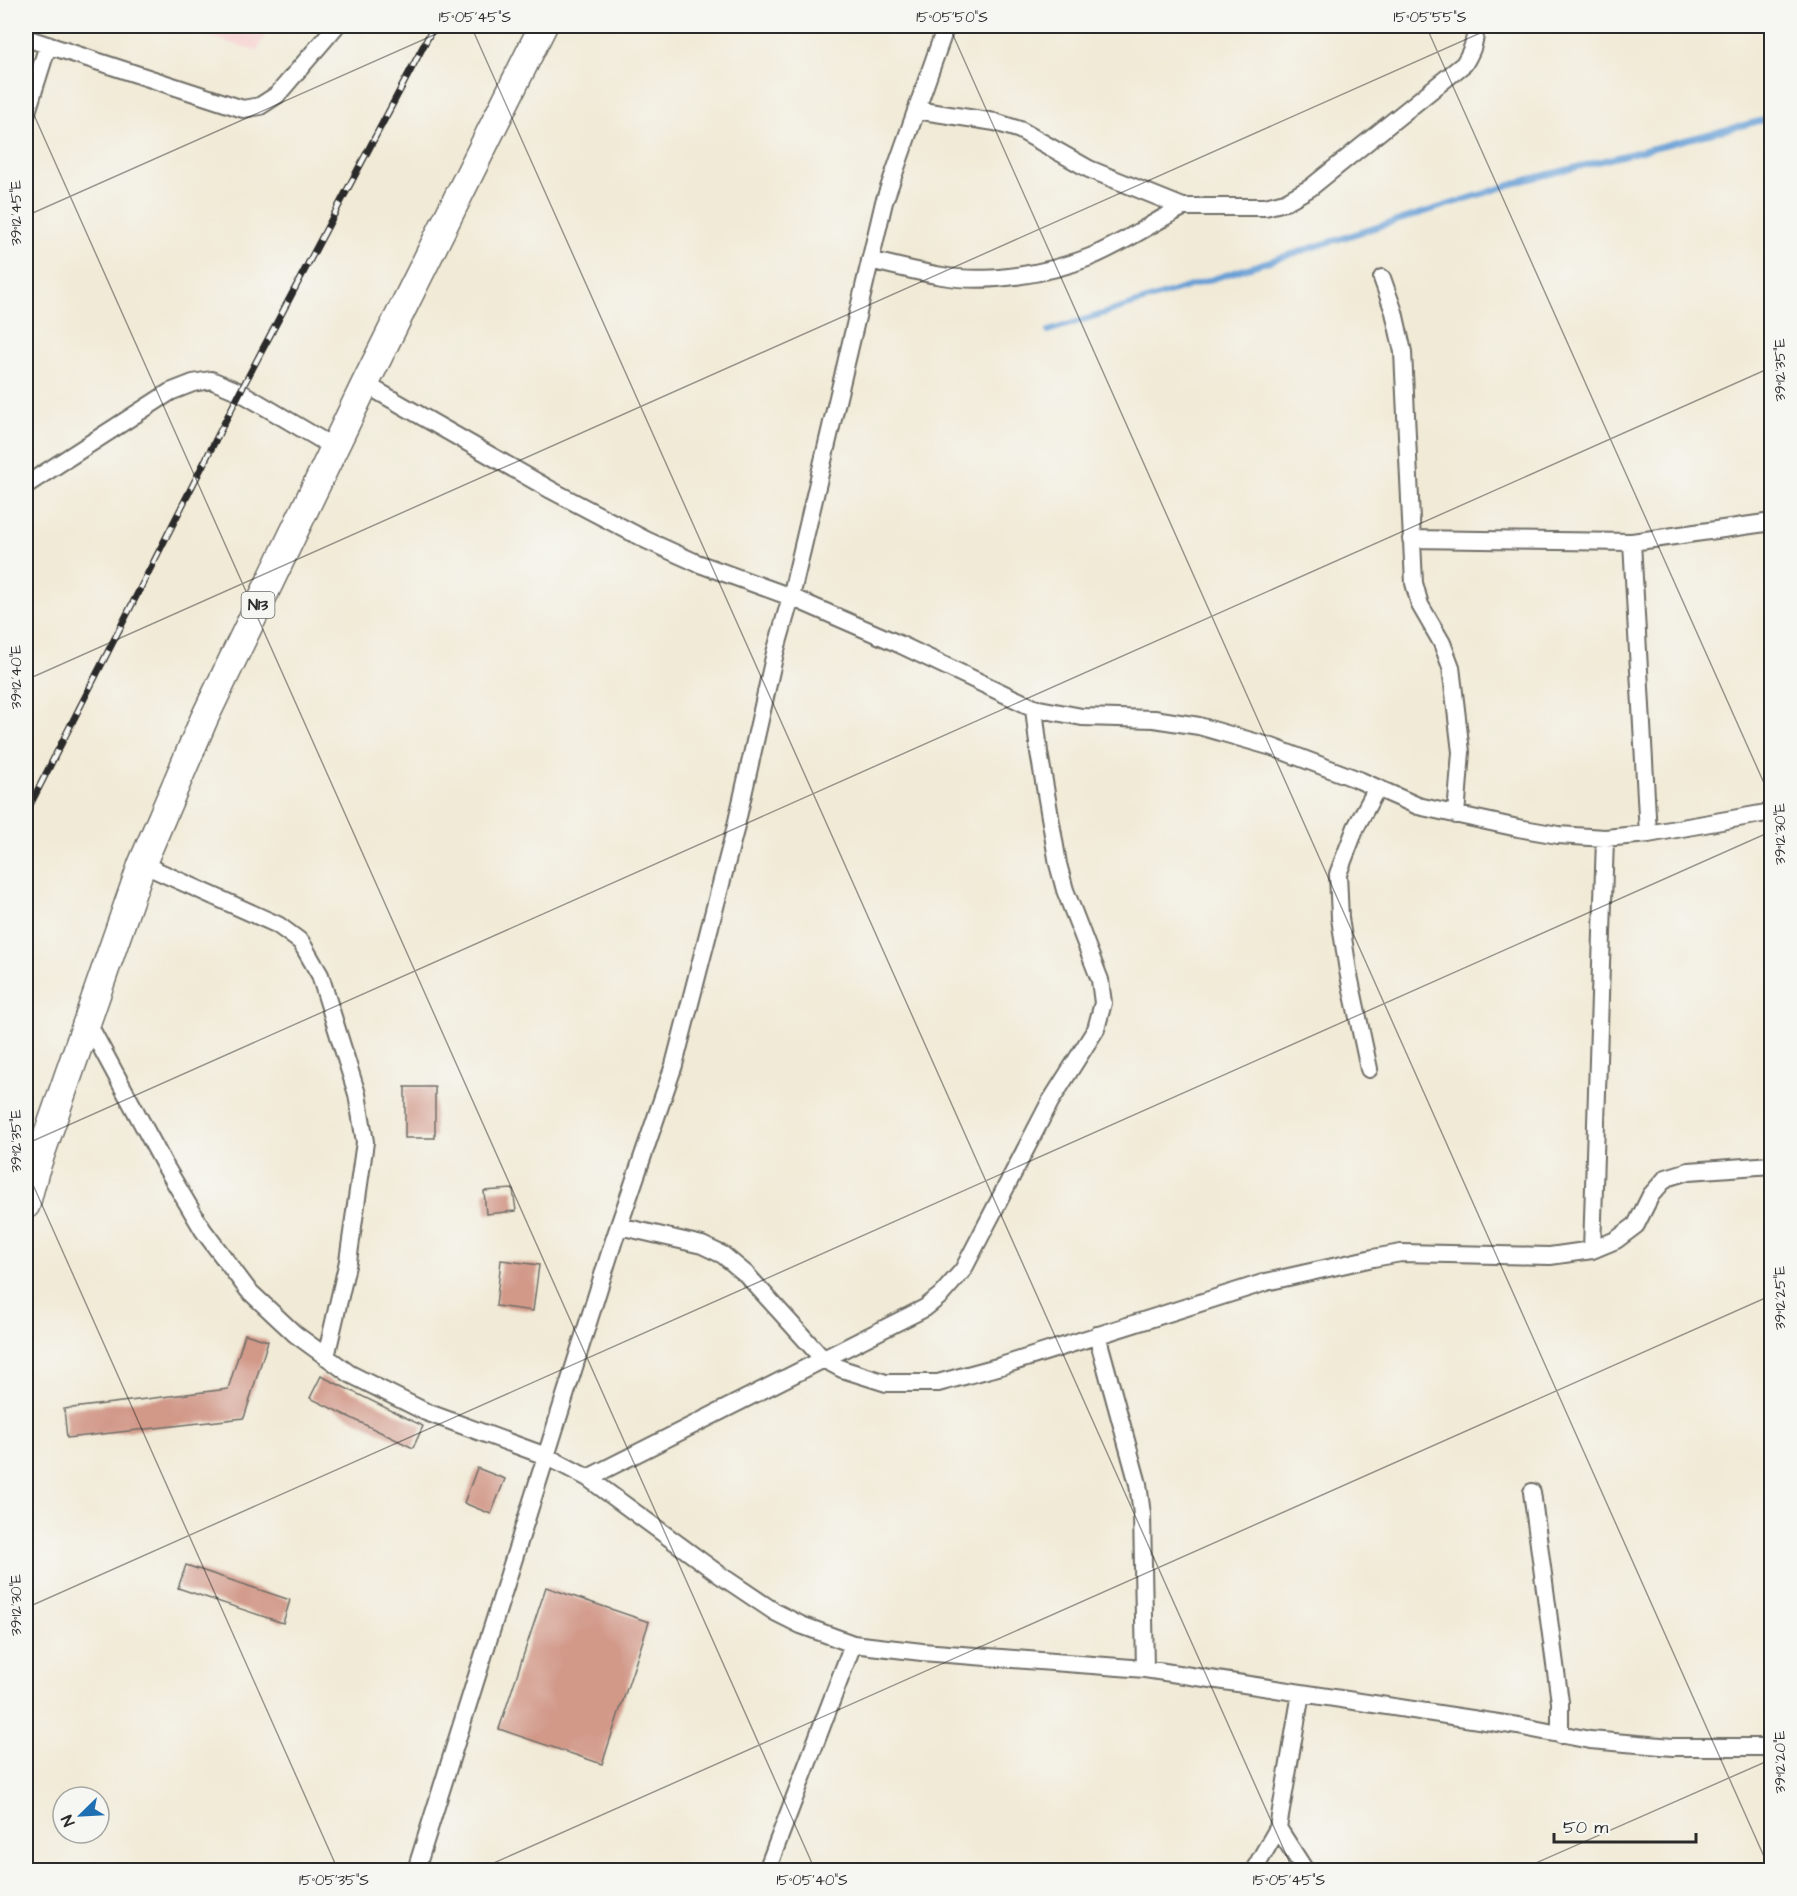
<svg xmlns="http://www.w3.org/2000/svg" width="1797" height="1896" viewBox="0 0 1797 1896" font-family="'Architects Daughter',sans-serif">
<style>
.built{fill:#f7d0cf}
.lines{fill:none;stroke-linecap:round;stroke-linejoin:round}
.stream{stroke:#679fd5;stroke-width:6}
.building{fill:#d29989}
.minor-casing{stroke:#706e67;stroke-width:20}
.primary-casing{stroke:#706e67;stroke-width:30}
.minor{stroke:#fff;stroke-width:16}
.primary{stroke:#fff;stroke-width:27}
.rail-casing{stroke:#2b2b2b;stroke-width:7}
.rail{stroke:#f6f6f2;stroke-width:4.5;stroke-dasharray:14;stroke-linecap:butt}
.ticks{fill:none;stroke:#2b2b2b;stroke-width:1.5;stroke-opacity:0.45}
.labels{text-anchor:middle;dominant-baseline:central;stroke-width:4.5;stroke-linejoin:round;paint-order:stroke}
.shield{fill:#f6f6f2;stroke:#686867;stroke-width:1.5}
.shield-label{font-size:16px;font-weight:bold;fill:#2b2b2b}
.neatline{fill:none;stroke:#2b2b2b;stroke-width:2}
.ticks-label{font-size:15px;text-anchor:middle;fill:#2b2b2b}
</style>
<rect width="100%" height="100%" fill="#f6f6f2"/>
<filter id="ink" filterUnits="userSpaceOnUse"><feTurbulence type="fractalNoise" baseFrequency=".0167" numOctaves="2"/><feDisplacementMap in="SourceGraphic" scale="12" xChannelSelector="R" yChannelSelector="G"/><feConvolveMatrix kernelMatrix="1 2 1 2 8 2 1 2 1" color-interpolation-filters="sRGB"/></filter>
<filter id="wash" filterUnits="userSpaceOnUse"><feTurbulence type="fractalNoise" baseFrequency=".008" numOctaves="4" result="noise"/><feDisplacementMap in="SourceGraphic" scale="24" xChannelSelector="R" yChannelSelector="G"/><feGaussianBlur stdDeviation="1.35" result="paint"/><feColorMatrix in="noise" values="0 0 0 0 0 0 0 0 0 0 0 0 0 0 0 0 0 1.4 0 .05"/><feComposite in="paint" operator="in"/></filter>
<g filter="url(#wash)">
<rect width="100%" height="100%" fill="#f1ead6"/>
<path class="built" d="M174,26H270L257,51Z"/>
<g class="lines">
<path class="stream" d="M1048,331L1526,180L1772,118"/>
</g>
<g id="blocks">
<path class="building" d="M405,1087H435V1138H405Z
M513,1189L516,1211L486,1214L484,1191Z
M501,1260L539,1265L533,1311L496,1306Z
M245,1334L268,1341L244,1418L67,1438L64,1409L228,1389Z
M321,1376L423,1426L413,1448L310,1398Z
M477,1468L505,1479L491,1514L464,1503Z
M186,1565L290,1600L283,1623L178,1588Z
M546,1587L649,1622L602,1764L499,1729Z"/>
</g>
</g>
<g filter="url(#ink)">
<use href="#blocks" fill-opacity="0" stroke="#706e67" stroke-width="1.5"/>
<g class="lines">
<defs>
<path id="minor" d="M26,38L243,109L260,106L277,95L336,26
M916,110L995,122L1020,130L1089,169L1183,207H1265L1285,202L1310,188L1464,64C1472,51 1476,41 1475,26
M26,115L48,45
M870,260C894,266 918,272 942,276C988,284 1047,274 1090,257C1122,244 1152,223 1183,207
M1382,278L1394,312L1403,352L1414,583L1420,605L1442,643L1451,667L1461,752L1456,815
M365,384L551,490L646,540L697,563L791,597L899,644L1034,708L1082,717L1154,719L1199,726L1272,747L1359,780L1418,806L1518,828L1558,835L1605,838L1648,834L1772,812
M26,485L170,392L193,383L211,380L240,392L335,448
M1411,539L1632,542L1772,522
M1632,542L1648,834
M142,864L278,925L301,942L320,975L357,1094L365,1142L348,1261L326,1357
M88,1023L164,1164L203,1230L248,1290L295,1334L350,1374L426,1412L546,1456L588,1478L720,1575L775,1612L801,1625L853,1644L922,1652L1145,1669L1518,1726L1590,1740L1673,1747H1772
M1369,1069L1348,971L1340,918L1338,874L1356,827L1377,788
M619,1226L702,1245L723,1255L746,1274L823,1359L842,1369L886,1383H938L1001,1366L1266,1282L1373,1258L1401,1253L1550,1256L1592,1250L1616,1240L1636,1225L1651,1195L1666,1178L1689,1171L1772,1165
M1592,1250L1605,838
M1097,1335L1138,1484L1142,1514L1145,1669
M588,1478L925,1308L941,1295L963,1270L1050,1102L1096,1029L1103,1003L1100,980L1065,890L1058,864L1039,752L1034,708
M1532,1492L1560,1702V1735
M1278,1828L1305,1870
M416,1870L614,1240L674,1065L735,830L775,653L791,597L884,202L946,26
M767,1870L853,1644
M1254,1870L1278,1828L1301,1693"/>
<path id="primary" d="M26,1205L35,1171L142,864L204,719L365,384L543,26"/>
</defs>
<use href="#minor" class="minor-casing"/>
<use href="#primary" class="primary-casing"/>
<use href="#minor" class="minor"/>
<use href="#primary" class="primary"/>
<defs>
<path id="rail" d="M26,813L240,392L434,26"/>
</defs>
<use href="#rail" class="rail-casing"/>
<use href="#rail" class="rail"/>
</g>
</g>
<path class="ticks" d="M471,26L1293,1870M949,26L1770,1870M1426,26L1772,801M26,97L815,1870M26,216L454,26M26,680L1496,26M26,1144L1772,367M26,1169L338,1870M26,1608L1772,831M478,1870L1772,1295M1520,1870L1772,1759"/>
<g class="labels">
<rect class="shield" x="241.5" y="592" width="33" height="26" rx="4.5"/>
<g class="shield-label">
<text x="258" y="605">N13</text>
</g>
</g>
<rect width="1797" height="1896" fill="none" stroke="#f6f6f2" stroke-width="66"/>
<g transform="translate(81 1815) rotate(246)"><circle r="28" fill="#f6f6f2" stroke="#a5a5a2" stroke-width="1.5"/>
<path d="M0-4.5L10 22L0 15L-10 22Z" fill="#1f6fb2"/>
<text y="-9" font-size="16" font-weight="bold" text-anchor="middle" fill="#2b2b2b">N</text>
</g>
<path d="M1554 1833v9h142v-9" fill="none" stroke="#2b2b2b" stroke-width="3"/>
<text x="1563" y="1833" font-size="18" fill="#2b2b2b" stroke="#f6f6f2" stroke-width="4.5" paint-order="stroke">50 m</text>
<rect x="33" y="33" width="1731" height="1830" class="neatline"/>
<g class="ticks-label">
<text x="475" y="22">15°05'45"S</text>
<text x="952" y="22">15°05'50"S</text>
<text x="1430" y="22">15°05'55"S</text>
<text transform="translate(16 213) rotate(-90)" y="5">39°12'45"E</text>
<text transform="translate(1780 370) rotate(-90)" y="5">39°12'35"E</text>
<text transform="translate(16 677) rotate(-90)" y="5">39°12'40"E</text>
<text transform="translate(1780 834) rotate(-90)" y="5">39°12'30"E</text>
<text transform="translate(16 1141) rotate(-90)" y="5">39°12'35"E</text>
<text transform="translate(1780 1298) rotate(-90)" y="5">39°12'25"E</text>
<text transform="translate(16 1605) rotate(-90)" y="5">39°12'30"E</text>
<text transform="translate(1780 1762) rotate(-90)" y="5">39°12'20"E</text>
<text x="334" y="1885">15°05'35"S</text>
<text x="812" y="1885">15°05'40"S</text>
<text x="1289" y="1885">15°05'45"S</text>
</g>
</svg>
